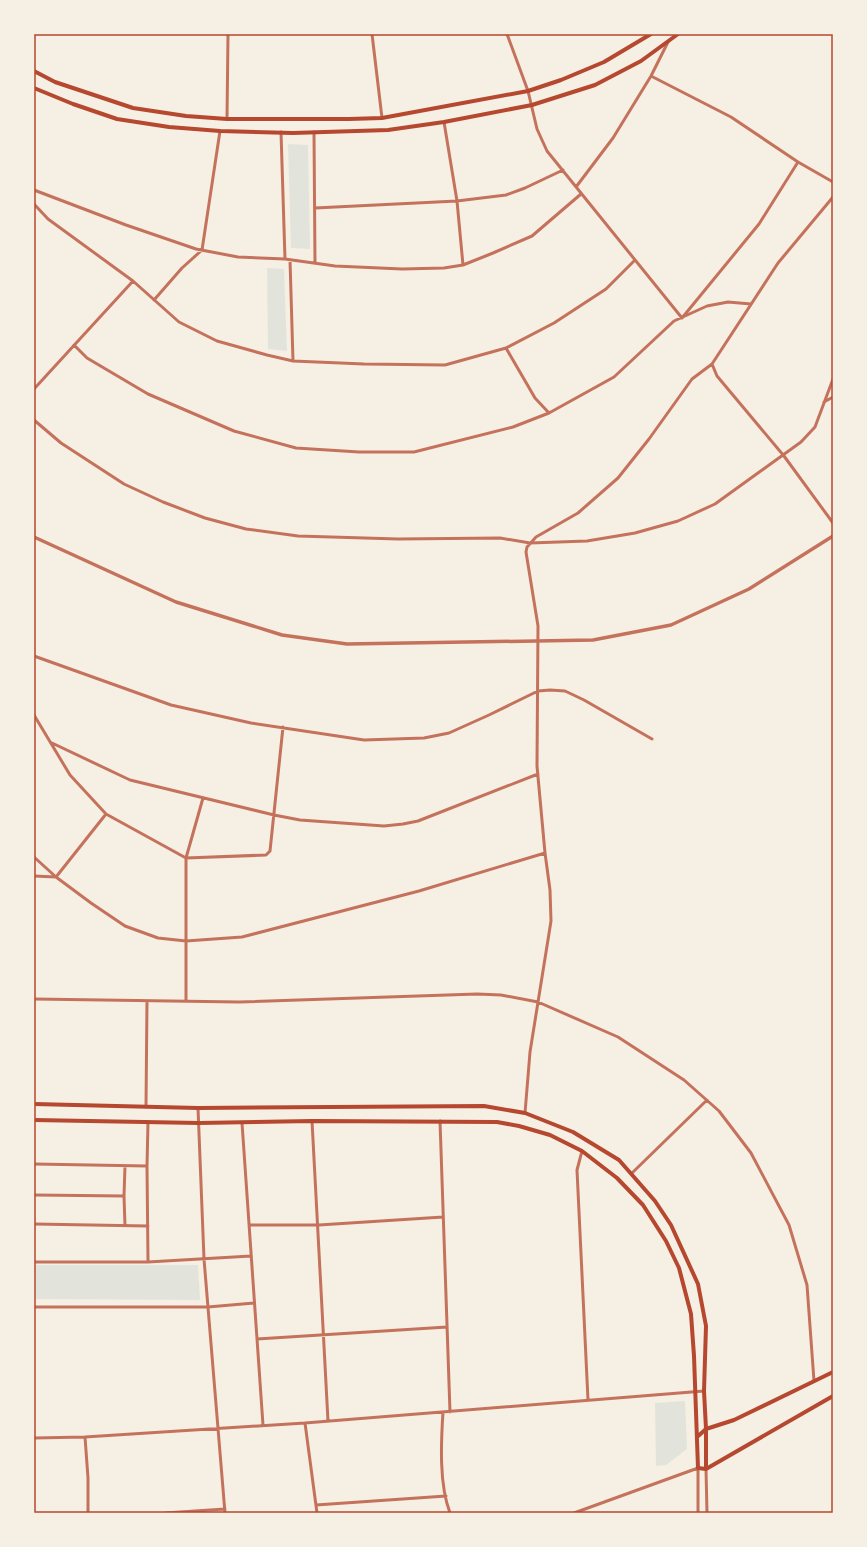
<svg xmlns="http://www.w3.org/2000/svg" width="867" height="1547" viewBox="0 0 867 1547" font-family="Jost,sans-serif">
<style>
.green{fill:#e2e4dc}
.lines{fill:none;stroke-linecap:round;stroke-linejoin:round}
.minor{stroke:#c5725c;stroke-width:3}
.tertiary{stroke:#c5725c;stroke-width:3.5}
.secondary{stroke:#b5482f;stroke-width:4}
.neatline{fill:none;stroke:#b5482f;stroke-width:1.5}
</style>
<rect width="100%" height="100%" fill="#f6efe4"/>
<path class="green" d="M288,144L308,145L310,249L291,248Z
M267,268L284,269L287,351L268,349Z
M34,1265H198L200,1300L34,1299Z
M685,1401L687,1449L666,1465L656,1466L655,1403Z"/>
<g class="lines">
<path class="minor" d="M372,34L382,118
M507,34L528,91L537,129L547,151L682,318L759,224L798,162L833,182
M651,76L731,117L798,162
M227,119L228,34
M444,122L457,201L463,265
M281,132L285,259
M314,132L315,263
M576,187L613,138L651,76L668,42
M34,190L126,225L196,249L238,257L285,259L335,266L402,269L444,268L463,265L493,253L532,236L581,194
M34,204L48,219L133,281L179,322L217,341L267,355L293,361L364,364L445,365L506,348L554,323L606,289L635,260
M315,208L457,201L506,195L525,188L563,170
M290,260L293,361
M154,300L182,268L202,250L220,131
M74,345L87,358L148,394L234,431L296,448L359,452H414L513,427L549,413L614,377L674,321L707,306L728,302L751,304
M506,348L535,398L549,413
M712,364L717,376L784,456L833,523
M34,389L133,281
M824,402L833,397
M34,420L61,443L124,484L163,502L205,518L246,529L298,536L398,539L500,538L530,543L587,541L635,533L678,521L715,504L801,442L815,427L833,379
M34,656L171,705L251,723L364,740L424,738L449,733L489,715L538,691L550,690L565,691L584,700L652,739
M34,715L70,775L106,814L186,858L266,855L270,851L283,727
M52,743L130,780L274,815L300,820L384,826L403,824L418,821L538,774
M34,857L56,877L91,903L125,926L158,938L186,941L242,937L419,891L545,853
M34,876L56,877L106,814
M34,999L239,1002L477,994L501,995L538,1002L618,1037L684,1080L719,1111L751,1153L789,1225L807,1285L814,1381
M186,1001V858L203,798
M146,1107L147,1001
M198,1108L204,1259L225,1513
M525,1113L530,1052L551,921L550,890L545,853L537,766L538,626L526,552L527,547L536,537L578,513L618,478L649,439L692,379L712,364L778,263L833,197
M312,1121L328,1421
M440,1121L450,1412
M148,1122L147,1166L148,1262
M242,1123L263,1425
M582,1151L577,1170L588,1400
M34,1164L147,1166
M632,1173L707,1100
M34,1195L124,1196L125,1226
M124,1196L125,1166
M34,1224L148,1226
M249,1225H319L443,1217
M34,1262H148L251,1256
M34,1307H208L254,1303
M257,1339L447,1327
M443,1412C441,1443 439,1484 450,1513
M305,1423L317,1513
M85,1437L88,1478V1513
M34,1438L85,1437L305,1423L704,1391
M706,1469L707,1513
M316,1505L446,1496
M165,1513L225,1509
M574,1513L698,1468V1513"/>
<path class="tertiary" d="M34,537L176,602L282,635L347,644L593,640L671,625L749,589L833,536"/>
<path class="secondary" d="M34,71L55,82L133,108L186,116L227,119H349L382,118L528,91L561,80L604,62L651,34
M34,88L73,104L117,119L169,127L220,131L293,133L388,130L444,122L532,105L595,85L641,61L678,34
M34,1104L198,1108L484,1106L525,1113L573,1132L619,1160L655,1201L671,1225L698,1284L706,1326L704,1391L706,1429V1469
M34,1120L199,1123L312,1121L497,1122L519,1126L550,1135L582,1151L617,1178L643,1205L666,1241L679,1268L691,1314L694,1356L698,1468L706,1469
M697,1437L706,1429L734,1420L833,1372
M706,1469L833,1396"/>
</g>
<rect width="867" height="1547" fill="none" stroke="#f6efe4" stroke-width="70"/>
<rect x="35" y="35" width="797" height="1477" class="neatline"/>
</svg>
